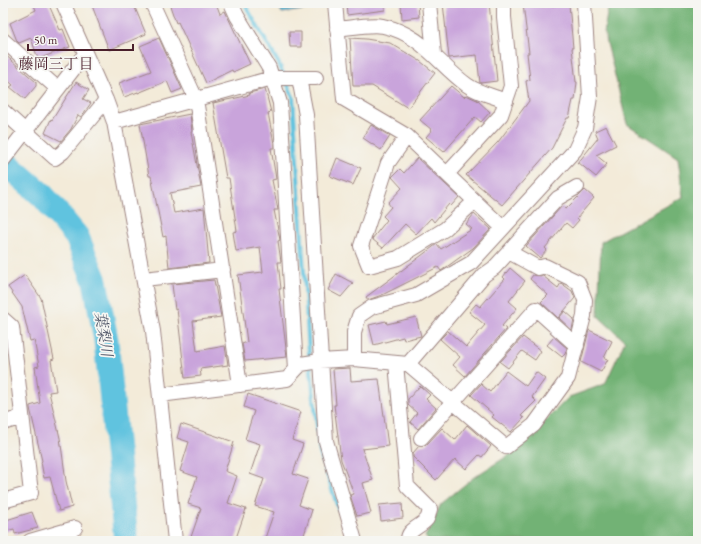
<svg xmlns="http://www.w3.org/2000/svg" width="701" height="544" viewBox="0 0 701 544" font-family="'EB Garamond','Noto Serif JP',serif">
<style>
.forest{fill:#72b274;stroke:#5e6850}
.water{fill:#61c3df;stroke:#567185}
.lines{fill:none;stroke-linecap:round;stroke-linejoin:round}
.stream{stroke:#61c3df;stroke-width:4}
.river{stroke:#61c3df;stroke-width:25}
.building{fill:#c9a4db}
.street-casing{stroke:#9e8582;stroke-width:16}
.street{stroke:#fff;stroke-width:14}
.labels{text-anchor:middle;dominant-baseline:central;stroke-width:3.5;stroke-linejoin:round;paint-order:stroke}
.neighbourhood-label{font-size:15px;fill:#4a1f2b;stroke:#f6f6f2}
.water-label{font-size:15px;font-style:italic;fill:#52586a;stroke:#f6f6f2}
</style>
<rect width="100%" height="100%" fill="#f6f6f2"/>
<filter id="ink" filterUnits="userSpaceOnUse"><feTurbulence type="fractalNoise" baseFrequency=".025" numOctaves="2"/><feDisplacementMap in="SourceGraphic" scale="8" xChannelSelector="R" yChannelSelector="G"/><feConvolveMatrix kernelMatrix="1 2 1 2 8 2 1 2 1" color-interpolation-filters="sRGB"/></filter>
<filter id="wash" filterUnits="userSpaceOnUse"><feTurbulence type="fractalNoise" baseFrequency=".012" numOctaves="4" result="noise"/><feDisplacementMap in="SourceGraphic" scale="16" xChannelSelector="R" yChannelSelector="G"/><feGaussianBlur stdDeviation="0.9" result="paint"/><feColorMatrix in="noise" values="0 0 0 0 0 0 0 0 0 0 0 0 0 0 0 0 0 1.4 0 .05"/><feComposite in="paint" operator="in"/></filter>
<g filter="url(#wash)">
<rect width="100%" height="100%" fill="#f3ebd9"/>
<path class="forest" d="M609,3H698V541H429L425,537L441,504L474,477L514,452L569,397L605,384L625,341L598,316L601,242L683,197L678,158L627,124L604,31Z"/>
<path class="water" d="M277,3H316L317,8L282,13Z"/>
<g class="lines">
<path class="stream" d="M244,3L279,64L293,97L309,353L320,453L338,508"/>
<path class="river" d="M3,161L43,196L77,237L95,281L106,340L126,541"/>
</g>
<g id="blocks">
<path class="building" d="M33,3H48L60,30L63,29L70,47L38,59L31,38L19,43L17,41L10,23L36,10Z
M91,3H133L146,34L109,50Z
M169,3H216L220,14L225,11L250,64L233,72L232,70L206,83L178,22L176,23Z
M346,3H385V10L347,15Z
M401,3H418L419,17L402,19Z
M443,3H489L497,81L480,83L477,55L449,58Z
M540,3L541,7L569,4L573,48H572L576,82H577L575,100H573L569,118H567L552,148L502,205L466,175L498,142L529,101L526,81L530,80L527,53H529L523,4Z
M289,32H301V47H290Z
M159,38L182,89L172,93L167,81L138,93V92L124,97L119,83L151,71L140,46Z
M350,38L366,39L390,43L420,61L435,73L408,108L372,86H353Z
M3,53L36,82V86L25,99L10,87L13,85L3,76Z
M76,82L89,90L83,99L91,103L81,117L78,115L71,129L61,141L45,133L51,119L52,120Z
M451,86L464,97L466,95L477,100L490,112L481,122L475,117L444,152L426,137L432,130L420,120Z
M265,89L271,112L268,113L274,144V148H271L276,179L272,180L278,210H274L280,240L278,241L281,262H278L281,289H279L287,357L245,361L242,344L247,342L238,275L263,272L260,247L236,251L233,232L237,231L229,178H226L213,103L250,95L249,93Z
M190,114L192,132H191L201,187L170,193L174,213L204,208L209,263L169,268L166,236L163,237L151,176H149L140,124Z
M371,125L390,136L381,150L363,138Z
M606,126L616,145L596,155L607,164L596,177L579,163L577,164L598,138L595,131Z
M337,158L361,168L353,185L330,176Z
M417,158L459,197L451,206L449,204L434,222L431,218L416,234L405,224L383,248L372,239L387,220L383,216L391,207L388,203L402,188L392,177L400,169L404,173Z
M585,190L594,198L577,218L579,220L572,228L566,223L545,248L547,250L540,258L526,246L562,206L566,209Z
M474,214L491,229L473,248L441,271L438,267L382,295L368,300L366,297L437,244L441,249L472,229L466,224Z
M510,268L525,281L509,301L517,308L502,326L506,329L465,376L453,365L460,357L440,339L448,331L466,347L485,325L469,312L476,304L480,307L505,279L503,277Z
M336,274L353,283L341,297L328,290Z
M25,275L41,298L54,359L51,360L56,391L49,392L60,438L66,481L72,507L59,511L50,477L44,478L41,462L42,461L30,408V406L40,403L35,367L39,366L34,340L30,341L22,307L8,287Z
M533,275L543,276L558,288L561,283L572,291L575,298L558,318L541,302L548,295L530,279Z
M214,280L221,317L193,321L197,351L225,346L228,365L200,369L201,376L185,378L177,309L175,310L172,284Z
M565,311L574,319L572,330L559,318Z
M416,317L421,336L404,340L403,337L374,345L369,325L386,321L387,324Z
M589,330L612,341L604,358L608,359L601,372L581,362Z
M523,337L541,351L535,360L522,351L508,368L500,362Z
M554,337L567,348L565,354L562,357L547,345Z
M350,368L351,381L379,379L388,446L362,449L373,480L363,483L371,513L357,516L350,495L354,494L341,460L334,405H336L333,369Z
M506,371L526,386L536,372L545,379L532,397L536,401L521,416L524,418L511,432L492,417L494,415L471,395L481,384L490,392Z
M420,386L430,395L426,399L436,408L418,429L410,422L417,413L408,405V399Z
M248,394L301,412L292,440L303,444L293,474L308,479L299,505L312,510L302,541H264L274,512L255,506L264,479L250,474L260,444L245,439L254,411L244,407Z
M181,424L234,442L225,471L237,476L228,503L246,509L235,541H204L191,537L201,508L188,504L197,477L180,471L189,442L177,438Z
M467,425L491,446L482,457L479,455L466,469L455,459L436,480L413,457V453L419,446L427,444L442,428L455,440Z
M402,503L403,518L381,521L379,505Z
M32,512L38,528L15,534L14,529L3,532V521Z"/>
</g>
</g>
<g filter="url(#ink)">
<use href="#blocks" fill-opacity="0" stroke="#9e8582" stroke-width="1"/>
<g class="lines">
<defs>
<path id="street" d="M63,3L106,100L114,122L153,331L175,541
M152,3L196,99L240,385
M231,3L237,16L269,68L280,103L296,369
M335,3L344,99L407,136L503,228
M429,3L434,54
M337,29C350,28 371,23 383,26C422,34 437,63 467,85C478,93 493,96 506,101
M3,40L58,89
M299,78L306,115L326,441L355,541
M3,111L55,158L63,152L106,100
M114,122L272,78H316
M407,136L388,163L361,246L369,266L398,258L445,229L475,201
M3,160L85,54
M447,174L501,115L511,86L504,17V3
M144,279L223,270
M3,319L12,327L31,493L3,501
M354,359V332L359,316L372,307L416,295L471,263L575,150L585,128L590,97L584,3
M396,363L407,486L430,509C429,512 429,516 427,519C421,527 407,529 408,541
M408,364L484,275L494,268L558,198L577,187
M160,395L287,379L301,364L320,361L354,359L408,364L506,447L534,425L568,378L584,316L585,300L578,282L545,266L538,268L509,252
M3,423L22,417
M421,438L536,309L577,346
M30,541L75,528"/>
</defs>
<use href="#street" class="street-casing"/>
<use href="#street" class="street"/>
</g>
</g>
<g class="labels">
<g class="neighbourhood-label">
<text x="56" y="63">藤岡三丁目</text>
</g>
<g class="water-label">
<text transform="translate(104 334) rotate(81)">葉梨川</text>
</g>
</g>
<rect width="701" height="544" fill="none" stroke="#f6f6f2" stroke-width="16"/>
<path d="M28 44v6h105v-6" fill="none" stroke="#4a1f2b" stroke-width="2"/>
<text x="34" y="44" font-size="12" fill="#4a1f2b" stroke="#f6f6f2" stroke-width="3" paint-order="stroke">50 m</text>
</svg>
